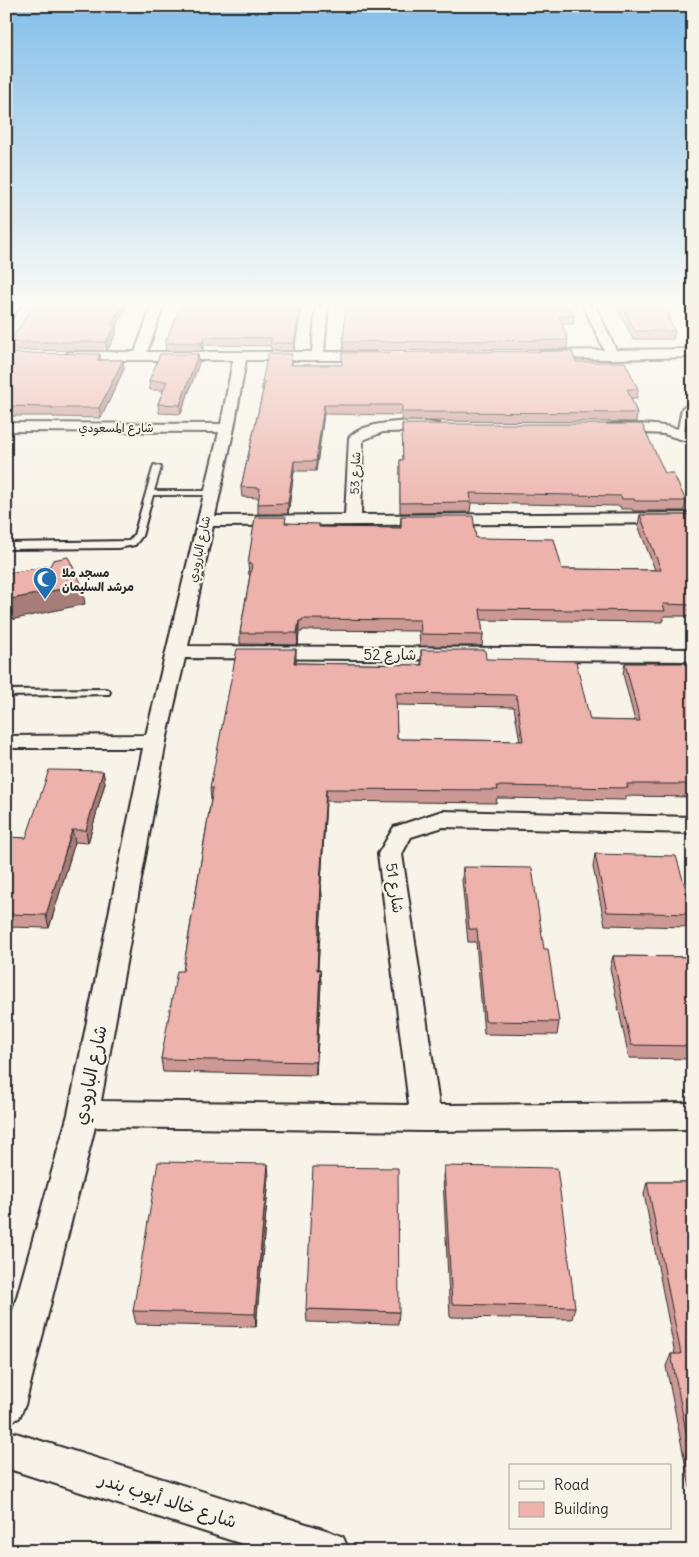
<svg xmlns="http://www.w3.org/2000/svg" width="699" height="1557" viewBox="0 0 699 1557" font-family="Delius,'Playpen Sans Arabic',sans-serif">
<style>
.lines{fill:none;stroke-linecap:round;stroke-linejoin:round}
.lane-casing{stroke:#2b2b2b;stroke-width:4}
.street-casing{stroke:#2b2b2b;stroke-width:4}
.lane{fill:#f7f3e8;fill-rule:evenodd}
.street{fill:#f7f3e8;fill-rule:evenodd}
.wall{fill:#cc9994;stroke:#2b2b2b;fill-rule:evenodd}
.shaded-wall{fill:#a67d78;stroke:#2b2b2b}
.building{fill:#edb2ac;stroke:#2b2b2b;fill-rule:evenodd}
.labels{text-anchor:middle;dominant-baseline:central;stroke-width:4.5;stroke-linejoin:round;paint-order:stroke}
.far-street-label{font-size:12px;fill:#2b2b2b;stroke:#f7f3e8}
.far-poi-label{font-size:12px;font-weight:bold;fill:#2b2b2b;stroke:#f7f3e8;text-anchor:start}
.street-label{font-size:15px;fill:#2b2b2b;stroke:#f7f3e8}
.near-street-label{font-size:18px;fill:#2b2b2b;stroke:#f7f3e8}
</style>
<rect width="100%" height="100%" fill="#f7f3e8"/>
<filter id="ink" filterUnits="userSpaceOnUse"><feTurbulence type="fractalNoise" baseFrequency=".02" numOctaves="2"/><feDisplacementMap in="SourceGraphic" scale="10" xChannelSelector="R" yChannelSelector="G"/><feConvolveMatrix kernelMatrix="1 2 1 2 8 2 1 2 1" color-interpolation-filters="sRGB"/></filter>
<g filter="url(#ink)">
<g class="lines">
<defs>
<path id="lane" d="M693,403V407L688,409L684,432L677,434L682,408Z
M154,465L161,467L154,491H211L215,493L211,495H153L142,536L135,545L118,548L6,549V543L129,541L134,535Z
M105,689L109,690L110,692L109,694L6,696V690Z"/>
<path id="street" d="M9,305H20L10,320L6,321V309Z
M152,305H164L147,352H312L316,305H328L324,352H373L379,356L373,360H246L234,428L215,516L345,515L349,438C362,420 419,419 439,424L441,427L439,430L434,431L383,432L363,440L361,515L693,513V523L213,526L188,646L693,649V661L185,658L166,741L101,1101L409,1105L378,854L394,827L442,811L693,817V833L443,827L411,837L402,854L439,1105L693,1103V1129L426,1131L95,1127L25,1405L19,1418L6,1424V1336L68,1114L143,748H6V736L146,735L219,432L6,431V423L221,424L233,360H70L64,356L70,352H135Z
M583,305H595L616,350L693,349V357L612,359L538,358L536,355L542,351L604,350Z
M613,424C640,424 668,423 693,434V443L664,434L608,431L606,428L608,425Z
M6,1430L329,1531L343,1537L349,1551H264L6,1468Z"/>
</defs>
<use href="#lane" class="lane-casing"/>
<use href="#street" class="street-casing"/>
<use href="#lane" class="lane"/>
<use href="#street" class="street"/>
</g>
<path class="wall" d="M35,305H128L116,327V334L107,351L10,350L9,342Z
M302,305L294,351H271V346L204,345L202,351H166L165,343Z
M346,305L574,316L573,324H562L568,340L567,349L343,351Z
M616,305H664L670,316L669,322L675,331L673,339H633Z
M6,353L101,360H123L124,369L101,418L53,417V416H6Z
M198,354L199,363L181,414L159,413L158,404L163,390H150L149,381Z
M292,362V365H342L576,362L638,389L637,398H631L637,413L636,422L402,421V415L324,414L316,471H294L288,514H258V504L259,498L242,497L241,487L263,391H262V382Z
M402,424L665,473L686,501L684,511H633L632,509H621L620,506L471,503L470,512L400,513V460H403Z
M640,515H693V616H664L663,622L481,620L483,635L482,646H420L419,631L303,630L302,632H299L298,645L240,644V633L250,575H249L248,564L286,523L319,527L400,528L401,516L476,538L562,569L655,570L638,525Z
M421,650L486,659L590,720L635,721L623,674L625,663H693V797L626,796V800L497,798L496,803L326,801L321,884L322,897L318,970H320L321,983L316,1075L163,1072L161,1059L183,971L211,799L210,788L296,661V663L421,665ZM396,705L514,707L520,741L397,739Z
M103,771L105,783L88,843L75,842L49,928L6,927V837L26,838Z
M595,854L693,912V916L690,927L605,925L593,867Z
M463,867L544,949L559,1022L557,1035L484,1034L476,942H468L462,880Z
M613,956L693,957V1059L629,1058L610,968Z
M444,1166L575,1307L572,1319L450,1317L443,1178Z
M269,1177L256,1327L136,1324L133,1311Z
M647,1182H693V1503L666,1366L671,1354H675L644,1194Z
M306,1309L399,1312L398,1324L307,1322Z"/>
<path class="shaded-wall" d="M122,305H128L116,327V334L107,351L106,342L111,325Z
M300,305H302L294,351V343Z
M204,337V345L202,351V343Z
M100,354L101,362L97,360Z
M198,354L199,363L181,414L180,405Z
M123,360L124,369L101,418L99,408Z
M324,405V414L316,471V461Z
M294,461V471L288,514V503Z
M82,585L85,604L6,621V600Z
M299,621V632L298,645L297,633Z
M296,649V661L295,675L294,663Z
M103,771L105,783L88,843L86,830Z
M326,789V801L320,897V884Z
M72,830L75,842L49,928L46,915Z
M321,884L322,897L317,983V970Z
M320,970L321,983L316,1075V1062Z
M268,1164L269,1177L256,1327L255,1314Z"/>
<path class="building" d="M35,305H122L111,325H116L106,342H9Z
M181,305H300L294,343H270L272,338L204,337L202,343H165Z
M346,305H569L574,316H559L568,340L343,342Z
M622,305H664L670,316H666L675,331H635Z
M572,351L576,362H625L638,389H627L637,413L402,412V405H324L316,461H294L288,503L258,504L260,488L241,487L265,382H262L268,354H292L290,365H342V353Z
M6,353L100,354L97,360H123L99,408H51L52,407L6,406Z
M160,354H198L180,405L158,404L167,381H149Z
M402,424H642L665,473H673L686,501H635L634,499H622L621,496L470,493L471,502L400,503V460H403Z
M640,515H692L693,605L663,604L665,611L480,609L483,635L421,634L420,620L302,619V621H299L297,633H240L252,564H248L255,517H286L285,523L319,524V527L401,528V516H473L476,538L554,539L562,569L661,570Z
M68,557L82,585L6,600V570L8,573L50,566L53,560Z
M237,649H296L294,663L422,665L421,650H485L486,659L576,661L590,720L640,721L625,663H693V784H627L628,788L497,786L498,790L326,789L320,884H321L317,970H320L316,1062L161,1059L177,971H183L213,788H210ZM396,693L516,695L523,741L397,739Z
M49,770L103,771L86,830H72L46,915L6,914V837L26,838Z
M595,854L676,856L693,914L607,912Z
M463,867L532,868L544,949H548L559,1022L485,1021L477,929H469Z
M613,956L693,957V1046L631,1045Z
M158,1162L268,1164L255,1314L133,1311Z
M444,1166L557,1168L575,1307L452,1304Z
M313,1167L398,1168L399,1312L306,1309Z
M647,1182H693V1467L671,1354H681Z"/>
</g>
<linearGradient id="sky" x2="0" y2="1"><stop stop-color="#84bfeb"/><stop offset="0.58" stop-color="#fbfaf5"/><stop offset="1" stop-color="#fbfaf5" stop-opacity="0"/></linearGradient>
<rect width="699" height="523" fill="url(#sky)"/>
<defs>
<symbol id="mosque-pin" viewBox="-11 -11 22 30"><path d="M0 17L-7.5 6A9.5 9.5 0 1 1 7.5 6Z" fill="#1f6fb2" stroke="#f7f3e8"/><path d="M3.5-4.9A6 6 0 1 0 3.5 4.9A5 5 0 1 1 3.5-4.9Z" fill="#fff"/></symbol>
</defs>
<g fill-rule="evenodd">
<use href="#mosque-pin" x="31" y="565" width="28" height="38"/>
</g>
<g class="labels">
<g class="far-street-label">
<text x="116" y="427">شارع المسعودي</text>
<text transform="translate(355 473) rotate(-88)">شارع 53</text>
<text transform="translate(199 549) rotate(-78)">شارع البارودي</text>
</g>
<g class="far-poi-label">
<text x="62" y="572">مسجد ملا<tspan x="62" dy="14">مرشد السليمان</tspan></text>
</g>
<g class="street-label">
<text x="390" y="654">شارع 52</text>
<text transform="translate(395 888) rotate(82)">شارع 51</text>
</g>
<g class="near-street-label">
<text transform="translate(90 1075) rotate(-78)">شارع البارودي</text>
<text transform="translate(168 1500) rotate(18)">شارع خالد أيوب بندر</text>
</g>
</g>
<rect width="699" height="1557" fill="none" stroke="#f7f3e8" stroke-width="25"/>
<rect x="12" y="12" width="674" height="1532" fill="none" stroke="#2b2b2b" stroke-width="2" filter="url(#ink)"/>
<rect x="509" y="1464" width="162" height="65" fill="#f7f3e8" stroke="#a5a39c"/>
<rect x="519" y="1481" width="25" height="8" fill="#f7f3e8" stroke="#a5a39c"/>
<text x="554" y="1490" font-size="15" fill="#2b2b2b">Road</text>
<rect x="519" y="1502" width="25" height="15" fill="#edb2ac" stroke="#a5a39c"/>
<text x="554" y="1514" font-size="15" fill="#2b2b2b">Building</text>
</svg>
